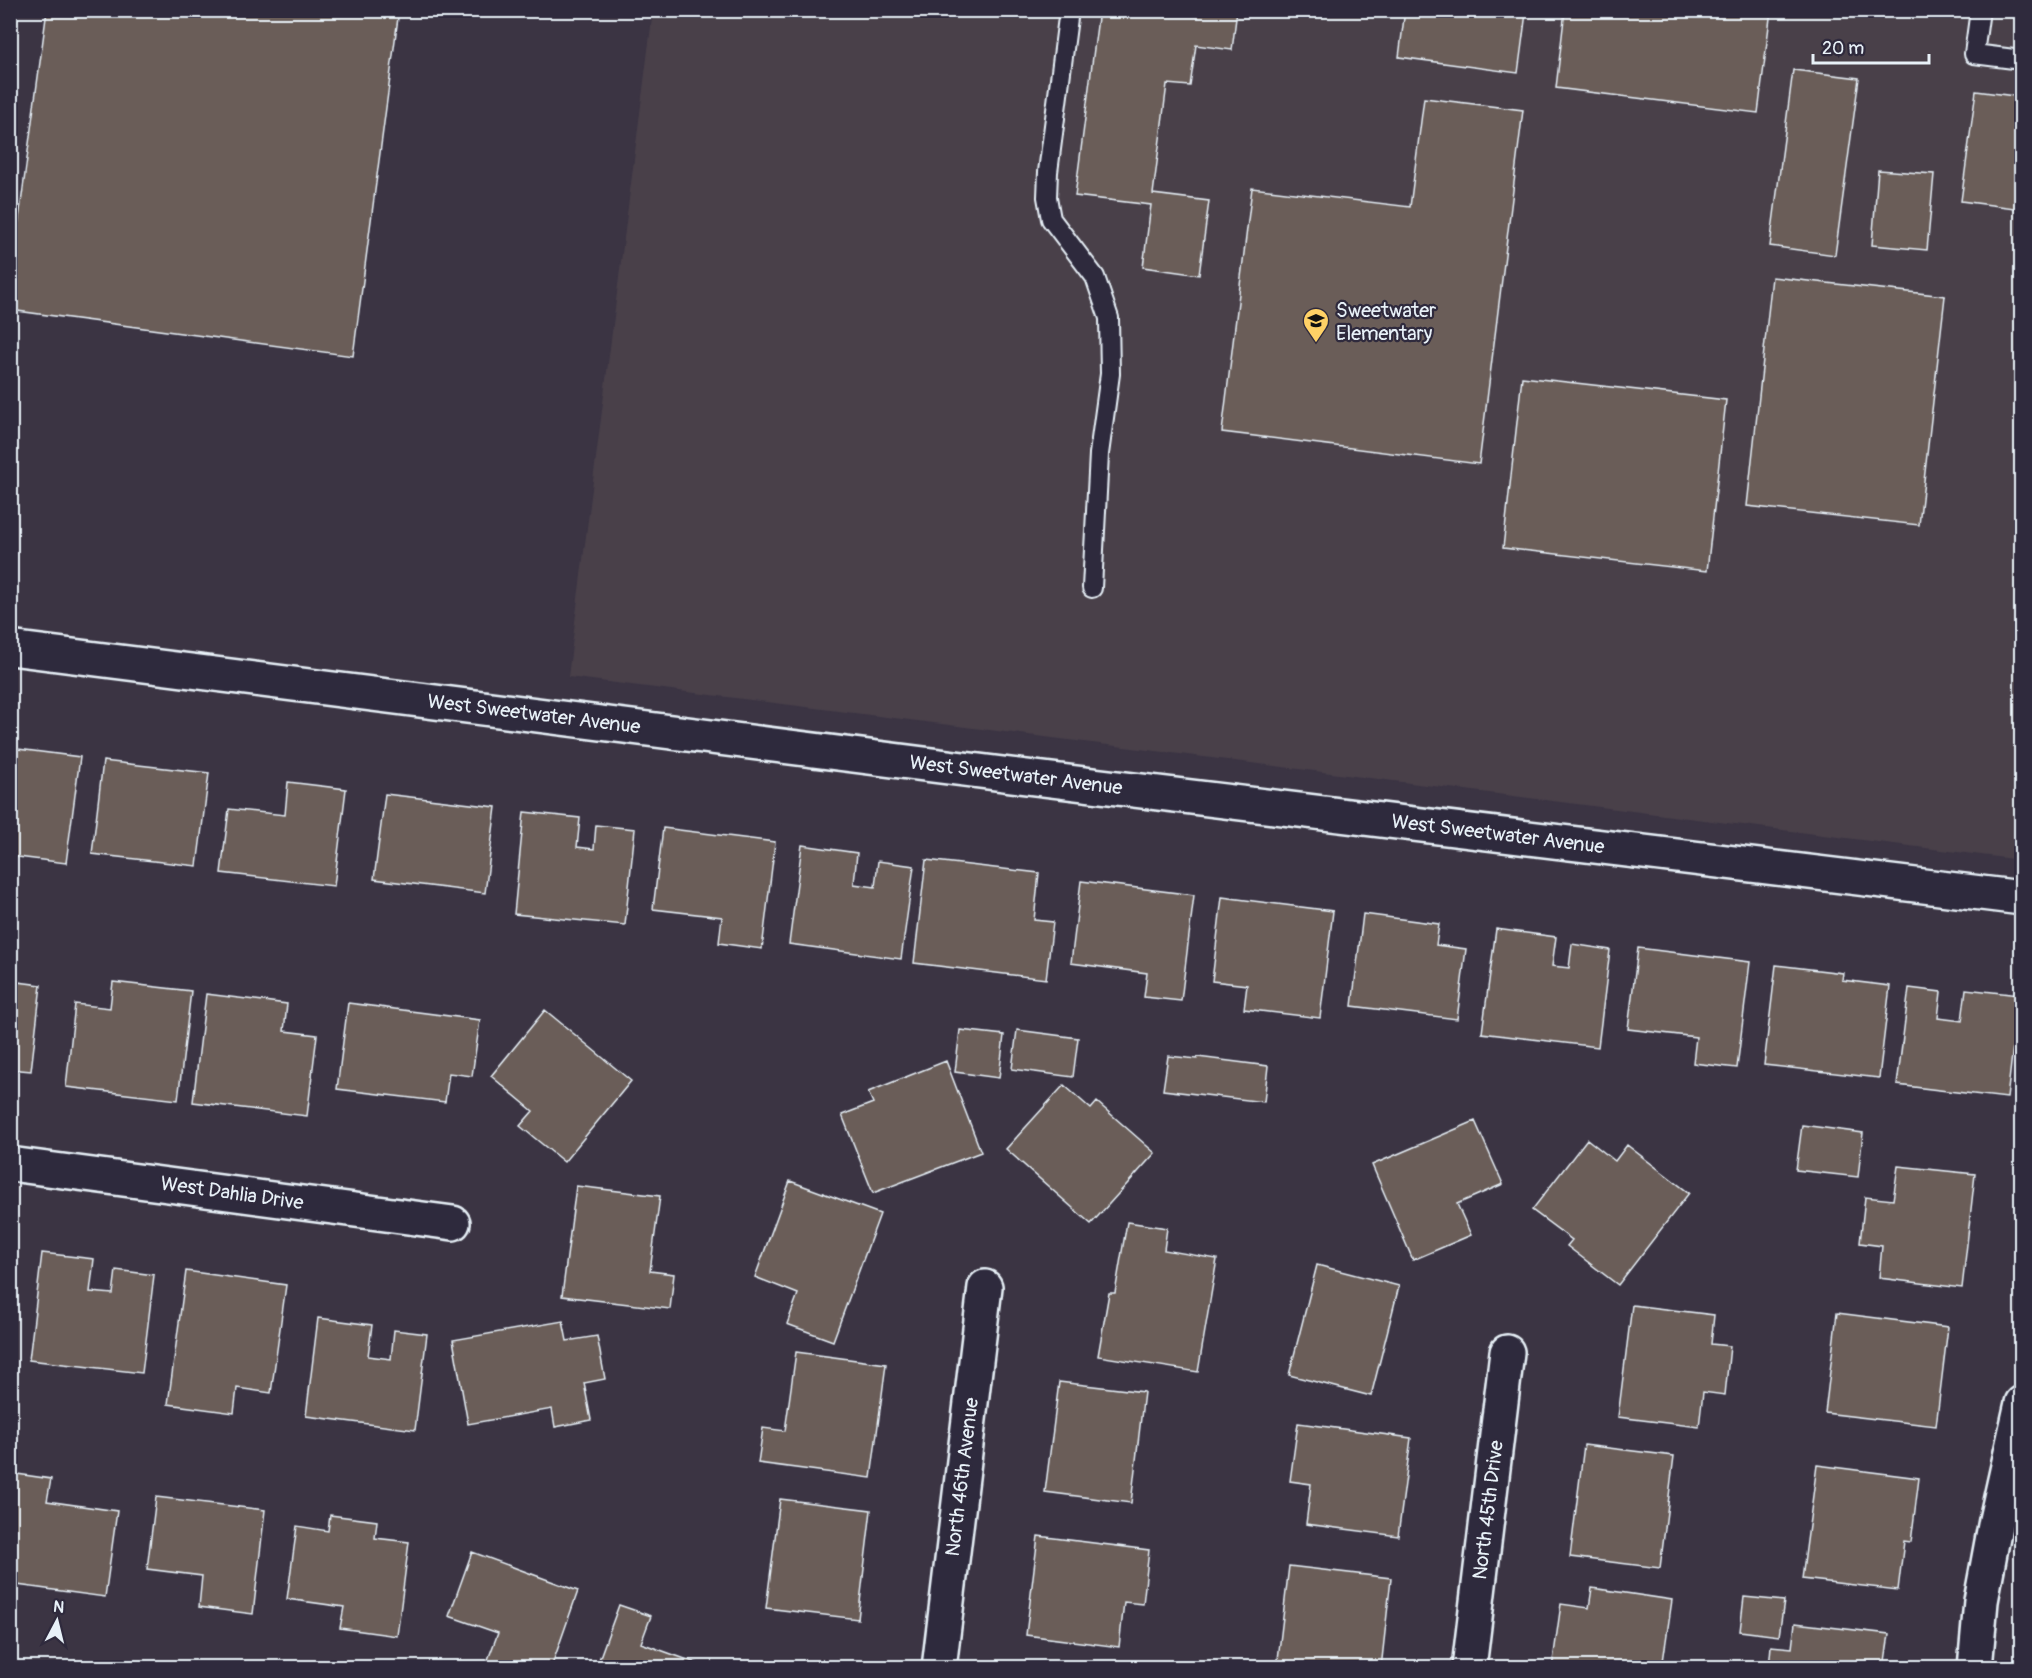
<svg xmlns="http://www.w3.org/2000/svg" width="2032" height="1678" viewBox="0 0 2032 1678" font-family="Pangolin,sans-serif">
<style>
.built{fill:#49404a}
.building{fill:#6a5d59;stroke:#e8f1f8;stroke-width:1.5}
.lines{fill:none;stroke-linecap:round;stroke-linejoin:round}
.lane-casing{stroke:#e8f1f8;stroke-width:22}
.street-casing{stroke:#e8f1f8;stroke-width:38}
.secondary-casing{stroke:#e8f1f8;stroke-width:38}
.lane{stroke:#2f2a3d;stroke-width:18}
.street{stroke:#2f2a3d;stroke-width:33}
.secondary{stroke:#2f2a3d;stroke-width:33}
.labels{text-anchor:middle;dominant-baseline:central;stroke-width:4.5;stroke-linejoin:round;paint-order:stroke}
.poi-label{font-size:20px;fill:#e8f1f8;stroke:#2f2a3d;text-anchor:start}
.street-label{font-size:20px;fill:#e8f1f8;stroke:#2f2a3d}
</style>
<rect width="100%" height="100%" fill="#3b3443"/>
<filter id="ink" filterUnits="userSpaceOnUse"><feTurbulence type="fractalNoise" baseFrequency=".0167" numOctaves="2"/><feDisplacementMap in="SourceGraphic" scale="12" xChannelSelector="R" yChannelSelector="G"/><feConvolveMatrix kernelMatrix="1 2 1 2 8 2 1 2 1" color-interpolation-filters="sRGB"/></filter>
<g filter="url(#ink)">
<path class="built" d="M653,11H2021V860L568,677Z"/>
<path class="building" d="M47,10H399L353,356L10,310V285Z
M1099,10H1237L1232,50L1196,45L1190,86L1167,84L1153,194L1209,201L1199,275L1143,267L1151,205L1075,196Z
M1405,10H1507L1526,13L1518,73L1399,57Z
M1565,10H1771L1758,113L1556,88Z
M1793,70L1859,78L1835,255L1770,246Z
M1976,91L2022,97V209L1961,201Z
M1424,98L1523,110L1479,464L1222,432L1252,188L1410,207Z
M1878,170L1934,174L1927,250L1872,245Z
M1772,277L1945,296L1919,525L1747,506Z
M1522,377L1726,400L1707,571L1503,548Z
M10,748L80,757L66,863L10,856Z
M103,761L209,773L197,866L92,854Z
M288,782L346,789L334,886L221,873L229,809L285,815Z
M385,794L496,807L485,893L374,879Z
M524,812L580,818L577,847L594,849L596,825L635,829L625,925L514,914Z
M663,828L775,842L762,949L719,943L722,917L653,909Z
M802,845L857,853L854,884L875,887L878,861L914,866L901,959L789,944Z
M926,860L1039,873L1034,920L1053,922L1046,979L914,963Z
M1081,881L1194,895L1181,1001L1144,997L1147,973L1071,963Z
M1222,897L1333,911L1320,1018L1244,1009L1247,985L1212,981Z
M1363,914L1439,924L1436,945L1466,949L1457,1019L1352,1006Z
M1496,929L1556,937L1552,966L1569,968L1572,944L1610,950L1598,1047L1482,1033Z
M1638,948L1750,962L1737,1068L1693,1063L1696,1037L1628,1029Z
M1776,965L1843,973L1842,980L1890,986L1879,1078L1764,1065Z
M10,981L41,985L31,1071L10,1069Z
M113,982L191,991L178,1100L66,1087L75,1004L110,1008Z
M1909,988L1941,992L1938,1018L1962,1021L1966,989L2019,995L2007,1098L1897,1085Z
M206,994L287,1004L284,1031L317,1035L307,1116L193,1102Z
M348,1003L480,1020L472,1076L449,1073L445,1102L337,1089Z
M545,1010L631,1081L564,1162L520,1126L533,1111L491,1076Z
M960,1030L1004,1035L999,1078L955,1072Z
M1017,1030L1078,1038L1073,1077L1012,1069Z
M1168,1056L1197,1059L1198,1057L1268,1066L1264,1102L1163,1090Z
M946,1061L981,1152L873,1193L842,1115L873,1103L868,1092Z
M1064,1085L1091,1109L1097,1102L1155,1153L1091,1224L1006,1149Z
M1475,1121L1503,1184L1457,1204L1471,1235L1413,1260L1372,1165Z
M1802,1125L1863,1133L1858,1177L1796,1170Z
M1587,1139L1615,1161L1627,1145L1689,1193L1618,1285L1567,1246L1572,1240L1532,1210Z
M1898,1166L1975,1174L1962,1288L1879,1278L1882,1246L1860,1243L1865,1197L1893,1200Z
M790,1181L880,1214L833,1341L787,1324L798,1294L755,1277Z
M576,1186L660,1196L650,1271L674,1274L670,1309L562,1296Z
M1127,1222L1167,1228L1164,1250L1217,1259L1198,1372L1098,1356L1109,1293H1115Z
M42,1253L94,1259L90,1292L113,1294L116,1270L154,1275L142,1373L29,1360Z
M1317,1265L1399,1286L1371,1396L1289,1375Z
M186,1271L286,1285L271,1393L237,1388L234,1413L168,1404Z
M1632,1305L1714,1315L1711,1344L1730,1346L1725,1395L1703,1392L1699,1427L1618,1417Z
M1837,1313L1948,1327L1936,1426L1825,1413Z
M318,1318L372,1325L368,1356L391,1359L394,1330L427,1334L415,1430L306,1416Z
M563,1321L567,1341L597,1336L605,1379L584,1383L591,1420L555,1427L552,1409L468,1424L453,1340Z
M796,1352L886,1364L871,1478L758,1463L763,1428L785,1431Z
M1059,1382L1144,1392L1131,1503L1045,1492Z
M1298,1423L1411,1438L1398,1536L1306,1524L1311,1484L1290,1481Z
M1584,1445L1674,1456L1660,1568L1570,1557Z
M1817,1465L1919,1478L1911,1542L1904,1541L1898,1590L1802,1579Z
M10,1473L51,1479L47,1501L117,1511L105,1597L10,1584Z
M156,1497L265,1510L253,1614L199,1607L202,1576L147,1569Z
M780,1499L871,1510L858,1619L766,1608Z
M330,1515L377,1521L375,1538L409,1542L397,1636L340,1628L344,1607L287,1599L297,1526L328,1531Z
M1038,1536L1149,1550L1143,1604L1124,1602L1119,1647L1026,1635Z
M472,1552L578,1591L551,1668H492L486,1665L498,1633L449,1616Z
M1289,1566L1391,1578L1381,1668H1277Z
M1592,1588L1672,1600L1662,1668H1552L1561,1604L1589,1608Z
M1744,1597L1784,1601L1779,1636L1740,1631Z
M619,1605L651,1616L641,1643L710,1668H596Z
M1795,1623L1889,1634L1884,1668H1769L1771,1646L1792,1648Z"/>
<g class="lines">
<defs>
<path id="lane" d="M1069,10L1048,172L1047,197L1051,219L1095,277L1109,318L1110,374L1099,454L1092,588
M1980,10L1974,54L2022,60"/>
<path id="street" d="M10,1164L453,1223
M939,1668L985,1287
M1469,1668L1507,1352
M1975,1668L1981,1601L1996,1520L2022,1403"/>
<path id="secondary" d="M10,648L1011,775L2022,898"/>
</defs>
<use href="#lane" class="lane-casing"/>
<use href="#street" class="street-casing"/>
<use href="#secondary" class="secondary-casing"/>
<use href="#lane" class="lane"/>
<use href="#street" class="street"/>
<use href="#secondary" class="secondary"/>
</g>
</g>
<defs>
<symbol id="school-pin" viewBox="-11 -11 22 30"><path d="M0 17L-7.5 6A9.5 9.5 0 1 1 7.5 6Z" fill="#ffd166" stroke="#2f2a3d"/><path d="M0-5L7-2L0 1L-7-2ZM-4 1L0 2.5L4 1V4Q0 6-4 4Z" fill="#111"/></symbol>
</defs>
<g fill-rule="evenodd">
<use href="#school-pin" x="1301" y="306" width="30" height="40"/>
</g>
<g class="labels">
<g class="poi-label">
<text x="1336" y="310">Sweetwater<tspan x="1336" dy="23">Elementary</tspan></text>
</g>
<g class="street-label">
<text transform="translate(534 714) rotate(7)">West Sweetwater Avenue</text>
<text transform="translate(1016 775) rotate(7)">West Sweetwater Avenue</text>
<text transform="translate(1498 834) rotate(7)">West Sweetwater Avenue</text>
<text transform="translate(232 1193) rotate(8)">West Dahlia Drive</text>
<text transform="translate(962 1477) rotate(-83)">North 46th Avenue</text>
<text transform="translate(1488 1510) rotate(-83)">North 45th Drive</text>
</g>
</g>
<rect width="2032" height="1678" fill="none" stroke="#2f2a3d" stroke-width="36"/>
<rect x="18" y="18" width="1996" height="1642" fill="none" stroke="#e8f1f8" stroke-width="2" filter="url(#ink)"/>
<g transform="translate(57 1621) rotate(7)" stroke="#2f2a3d" stroke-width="4.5" paint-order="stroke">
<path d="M0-4.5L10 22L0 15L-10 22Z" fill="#e8f1f8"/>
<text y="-9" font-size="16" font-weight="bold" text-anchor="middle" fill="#e8f1f8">N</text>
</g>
<path d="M1813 54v9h116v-9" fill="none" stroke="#e8f1f8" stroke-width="3"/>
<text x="1822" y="54" font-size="18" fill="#e8f1f8" stroke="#2f2a3d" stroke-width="4.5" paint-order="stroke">20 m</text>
</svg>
